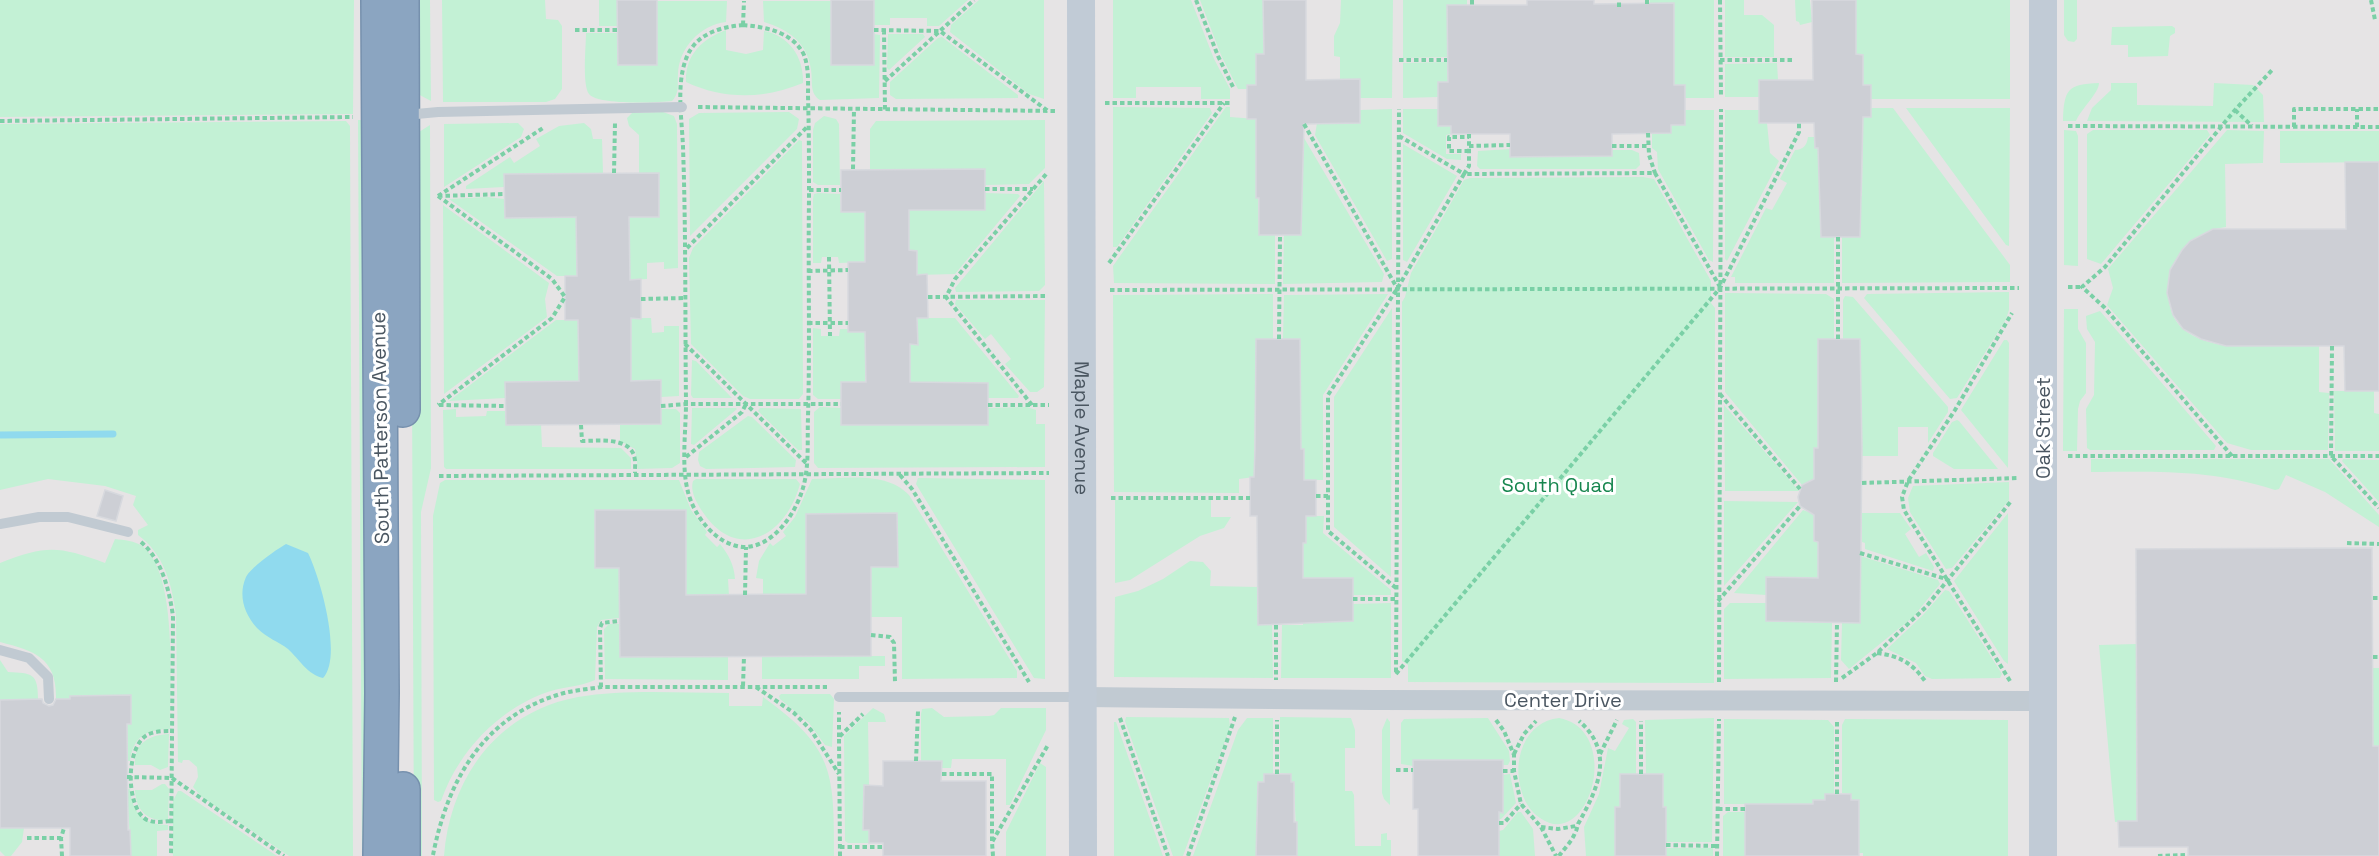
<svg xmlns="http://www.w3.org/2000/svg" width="2379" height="856" viewBox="0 0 2379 856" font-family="'Space Grotesk',sans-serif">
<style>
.education{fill:#e6e4e5}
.green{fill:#c3f1d5}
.water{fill:#90daee}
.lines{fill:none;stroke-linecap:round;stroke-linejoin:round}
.stream{stroke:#90daee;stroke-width:7}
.building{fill:#cdcfd5;stroke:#d7d9de;stroke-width:1.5}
.highway-casing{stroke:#7690ad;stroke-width:36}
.path{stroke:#7ad0a6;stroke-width:4;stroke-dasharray:4.5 3;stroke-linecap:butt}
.lane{stroke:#c1cad2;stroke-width:10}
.street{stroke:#c1cad2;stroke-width:20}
.secondary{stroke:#c1cbd6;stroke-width:28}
.highway{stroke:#8ba5c1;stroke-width:33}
.labels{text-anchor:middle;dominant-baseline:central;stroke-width:6;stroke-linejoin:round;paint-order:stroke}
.street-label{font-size:20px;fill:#4a5661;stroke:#fff}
.park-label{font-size:20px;fill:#17864f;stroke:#fff}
</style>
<rect width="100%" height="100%" fill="#f5f3f3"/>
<path class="education" d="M0,0H2379V856H0Z"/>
<path class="green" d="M0,0H354L353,114L0,117Z
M419,0H430L431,101L416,93L412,27Z
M442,0H545L546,19L558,20L562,26V89L555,99L546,102H443Z
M599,0H617V26H599Z
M874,0H968L939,26H927V18H890V25H874Z
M979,0H1044V99L1029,94L950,32L951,25Z
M1113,0H1191L1214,59L1230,89V99H1201V87H1136V98H1113Z
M1200,0H1263L1264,54H1256V85H1247V89H1238L1221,55Z
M1341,0H1393L1392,98H1360V79H1340V57L1334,56V36L1340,23Z
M1403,0H1467V5H1447V57L1403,58Z
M1650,0H1714V98H1685V85H1674V4H1650Z
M1725,0H1744V15H1762L1774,25V57H1725Z
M1795,0H1810L1812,22L1800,25L1799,22L1796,21Z
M1856,0H2010V99H1871V85H1863V55L1856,54Z
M2064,0H2077V39L2074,42L2068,41L2064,35Z
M657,1H727L726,22C700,25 679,48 678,74C677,85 680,92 672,101C657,103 597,105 589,94C582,85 586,46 586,33H617L618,65H656Z
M763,1H831L874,34L880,35L879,98L820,100C809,93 813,81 811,70C808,43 788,29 764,22Z
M2172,26L2175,28V33L2170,36L2168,56L2128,57V45H2111L2112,27Z
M726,30V50L746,54L763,50L764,31C790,36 804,58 803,83C765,99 724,100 686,82C685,55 702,39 726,30Z
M888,34H923L925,37L889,70L887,68Z
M942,37L1018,95V98L896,99L890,95V82L938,38Z
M1447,62L1448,82H1438V97L1403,98V63Z
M1777,63L1778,80H1759V97H1725V64Z
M2099,83C2099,93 2081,109 2076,121H2063C2064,90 2067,84 2099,83Z
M2111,83H2137V105L2213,106L2214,83L2253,85L2263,95L2264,122L2087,121L2092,108L2111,90Z
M1113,107L1210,108L1212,113L1117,247H1113Z
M1226,107H1230V117L1256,119L1259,235H1275V284L1114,283L1113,266Z
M1871,108H1893L2010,265V282L1842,283V237L1859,197L1862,196L1863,117H1871Z
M1906,108H2010L2009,246L2006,245Z
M1392,109V259L1387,261L1315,135L1317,123L1360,122V110Z
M1403,109H1438L1451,126V134L1446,135V154H1461V160L1447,159L1403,133Z
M1685,110H1714L1713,262L1709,260L1658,169L1657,152L1652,148V133H1671V125H1685Z
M1725,110H1759V123H1767L1770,153L1779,161L1727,261L1725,259Z
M663,112L674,116L677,124L678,268L664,269V262L647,263V279L630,280V251L624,217L659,216V173H639V135L629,126L627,118L632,113Z
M789,112L799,119L797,129L690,236L689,119L699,113Z
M824,116L836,119L839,124L840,185H818L813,182V130L815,123Z
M358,120H368L370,856H362Z
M1045,120V168L1029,184L985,185L984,169L870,170V129L876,121Z
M346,121L350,126L353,856H289L202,797L193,787L198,777L197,767L189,760H183L182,763L178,762L176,615C172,584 164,554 138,535V530L148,525L133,505L136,496L105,486L48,479L0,490V124Z
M518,123L524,129L521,137L444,187V124Z
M584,123L591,129L593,139H602L603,173L505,174L504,187L466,189V186L510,157L514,163L540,146L536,139L559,126Z
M430,125L431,468L421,512L422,856H414L411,147L419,132Z
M2064,130L2076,131L2078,136V266L2064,265Z
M2093,130H2207L2210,135L2101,264L2087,259V134Z
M2227,130L2264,131L2263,163L2225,164L2226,227C2189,231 2163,263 2169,301C2170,311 2175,322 2183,329C2195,339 2211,343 2226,346H2319V392L2329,393L2328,450H2251L2227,443L2107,305L2113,288L2108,269Z
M2280,131H2379V162L2280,163Z
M1808,137H1815V148H1818L1821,236L1834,237V283H1735V277H1731L1766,208L1772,210L1787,183L1780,179L1795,150C1803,150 1807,145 1808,137Z
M1304,138L1384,274L1382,282L1283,284L1284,235H1301L1302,146H1304Z
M799,140L802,141L803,394L799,399H750L743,396L691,344L689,258L693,248Z
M1403,144L1457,176L1407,262L1403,260Z
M1510,149V157L1612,156V150H1632L1639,153L1640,165L1636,169H1480L1477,166L1478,151Z
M1643,177L1654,179L1711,281V303L1715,308L1714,683L1408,682V665L1402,661V302L1405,297L1411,273L1464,180L1470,178Z
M1044,181L1045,285L1039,291L956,292L955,288Z
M818,193L840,194L841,212H865V262L839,263L838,257H822L821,263H813V199L814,194Z
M985,193L1018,194L1020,196L955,274L917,275L909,250V210H984Z
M487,197L504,199L505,218L582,217L577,253V276H557L449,199Z
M443,205L549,283L545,299L547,317L444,394Z
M2009,292V310L2006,319L1957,398L1950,399L1864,298L1867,294Z
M1725,293L1826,294L1834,299V339L1818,398V448L1814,449V481L1802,485L1725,392Z
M1273,294V339L1255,400L1254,477L1239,479V493L1114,492L1113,295Z
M1388,294L1323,395V480H1304V449H1301L1300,339H1283L1284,295Z
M1845,296L1853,297L1948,407V412L1928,443V427H1898V456H1862L1859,339H1843V300Z
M956,300H1045L1044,387L1037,392H1030L1005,364L1011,359L991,334L985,339L955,304Z
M1392,308L1391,577L1334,527V397Z
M2064,309H2078V329L2086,343V393L2080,401L2078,409L2077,451H2063V447Z
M2100,311L2216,446L2214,450H2090L2087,448L2086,409L2094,395L2095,342L2087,329L2086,316Z
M631,318H651L652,333L664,332V326H679V396L661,397V381H625Z
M917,318H955L1019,396L1018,398H988L987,383L910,382V344H918Z
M556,320H578L582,381L506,382L505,398L449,401Z
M813,328L821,329V336H839L840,329H848V332H866L865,382H841V399H818L813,395Z
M2004,340H2007L2009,343L2008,468L1961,410Z
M692,360L696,361L732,398H693L691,395Z
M2334,391H2374V413L2379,414V451H2335Z
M1724,405L1799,491H1725Z
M820,407L841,408V425L988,408L1027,407L1036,410V424H1045V467L818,468L814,463V412Z
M692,408H736L737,409L694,445L691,444Z
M760,408L801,409L802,450H798L758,411Z
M456,409V417L486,416L487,411H506V425H541L542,447L621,448L631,458V469H446L444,467L443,410Z
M661,409H676L680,413V463L672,468L638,469L635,449L620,441V425L661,424Z
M748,416L752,417L796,460L795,467L706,469L700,466L698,460L699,452Z
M1957,420L1959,421L1998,469H1954L1933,456V453L1952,422Z
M2091,459H2329L2379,515V527L2325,492L2286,475L2279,489L2275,490C2210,469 2158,472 2091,472Z
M2343,459L2379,460V502L2342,461Z
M918,478L1045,480V679L1034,678L916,484Z
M696,479H796L800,484C786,536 737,564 702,511C696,502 690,491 693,481Z
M812,479C842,479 886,470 909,495L1017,671V678L902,679V617H871V567L898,566L897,513L806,514V566L812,594L763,595V579L756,578L759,561L770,543L773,546L786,536L783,532L795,517Z
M445,480H679L691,510L707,532L705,535L717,547L720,544C729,555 734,565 735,579H728L729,596L677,595L686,566V510L619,568V618L601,620L597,627L595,680C580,687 559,687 542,694C496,712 457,754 441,801L438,802L434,800L433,516L440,483Z
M2009,482V500L1952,568L1946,569L1910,512L1908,498L1913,486Z
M1115,500H1211V517H1231L1224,528L1200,536L1130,580L1115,583Z
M1724,501L1798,502L1724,586Z
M1803,510L1814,514V541L1818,542V578L1766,577V595L1734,593Z
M1862,513H1900L1911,529L1905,534L1919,557L1926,553L1934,567L1933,571L1865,549V543L1862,542Z
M2008,513V664L2004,661L1954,581Z
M1306,516H1324L1323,533L1391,590V595H1353V578H1303V543Z
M115,539C124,540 135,541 142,546C179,574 169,686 170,729C146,729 133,737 130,761H127V724L131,723V695L70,696V699H56C57,658 35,651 0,642V563C47,545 58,546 105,563Z
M1860,556L1938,580L1940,584L1913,617L1849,669L1841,660L1842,623H1859Z
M1190,561L1203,562L1211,571L1210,586L1258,587L1259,625H1272L1273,678L1114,677L1115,597L1138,591L1163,579Z
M1945,590L1949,591L2002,674L2000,678L1932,679L1925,676L1916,663L1887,649L1923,615Z
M1391,603V678H1281L1282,625H1303V621H1353V604Z
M1730,603H1766V621L1832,623L1831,678L1724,679V609Z
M609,624H620V657L728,656V680L605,679L604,629Z
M2136,644L2137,821L2115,822L2099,645Z
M762,656H885V666H859V679H762Z
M0,660L8,672C32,673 38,673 38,699L0,700Z
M2373,668H2379V746H2373Z
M729,693V706H762L763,697C834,748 834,772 834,856H444C450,778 497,712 578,697C624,689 681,693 729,693Z
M781,694H830L834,699L832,747L825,745L809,723L780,699L779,696Z
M873,708L884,714L886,722H868L869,785H864L863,829L869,830V843H848L845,841L844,736Z
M932,708L944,717L989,716L994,715L1001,708H1046V730L1010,805H1006V759H952L951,768H942V762L921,761V714L922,709Z
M1126,717L1229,718L1230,727L1183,856H1173L1125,721Z
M1280,717L1351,718L1355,730V748H1345V791H1352L1354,795L1355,846H1381V834L1387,833V840H1391V856H1297L1294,782H1291V774L1280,773Z
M1247,718H1273V774H1264L1259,822H1256V856H1193L1238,730Z
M1387,718L1390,722V805L1384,799L1382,793V730Z
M1488,718L1509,751L1510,761L1508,765H1503L1502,760H1475L1474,762L1413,760V766L1401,764V723L1404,719Z
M1559,718C1624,730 1589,853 1540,818C1527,809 1521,795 1519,779C1515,752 1529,721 1559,718Z
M1714,718L1712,842H1666V808L1663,807L1646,774L1645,720Z
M1633,719L1636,722V774H1620V807L1615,808V856H1586L1584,827L1599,794L1608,748L1615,751L1629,728L1622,724L1624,720Z
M1724,719L1828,720L1834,727V794H1825V800H1813V804H1724Z
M1845,719L2008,720V856H1863V853H1859L1851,794L1842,793V725Z
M1114,722H1116L1163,856H1114Z
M169,734L168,767L160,770L151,765H135C134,743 149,735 169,734Z
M1040,763L1046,767V856H1006V832Z
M1510,774L1516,803L1501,819H1498V812H1502V775Z
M162,784H165L169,789L168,820C147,822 136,810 135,790H152Z
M127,789H130C132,813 144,825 168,825V830L157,831V856H131Z
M178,791H181L277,856H173V801Z
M1518,812H1521L1533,829L1535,856H1499V831L1503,830Z
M1728,812H1745V856H1723V816Z
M0,828H24L22,842L11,856H5L0,851Z
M1666,848H1713V856H1666Z"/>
<path class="water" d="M286,544L308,553C320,577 343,657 323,678C308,675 299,659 288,649C278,641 268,639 257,628C244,614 238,595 246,577C250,568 277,549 286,544Z"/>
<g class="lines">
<path class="stream" d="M0,435L113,434"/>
</g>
<path class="building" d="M617,0H657V65H618Z
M831,0H874V65H831Z
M1263,0H1306V80L1360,79V123L1304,124L1301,235H1259V198H1256V119H1247V85H1256V54H1264Z
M1527,0H1594V4L1674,3V85H1685V125H1671V133L1612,134V156L1510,157V134H1451V126H1438V82H1448L1447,5H1527Z
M1812,0H1856V54L1863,55V85H1871V117H1863L1860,237H1821L1818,148H1815L1814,123H1759V80H1813Z
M2345,162H2379V391H2345L2344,346H2226L2201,339L2183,329L2173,315L2167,293L2170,270L2182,250L2190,241L2213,229H2346Z
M985,169V210H909V250L917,251V275L927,274L928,318H917L918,345L910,344V382L988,383V425H841V382H866L865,332H848V262H865V212H841V170Z
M659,173V217H629L630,280L641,279V319L631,318V381L661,380V424L506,425L505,382L579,381L578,320H565V276H577L576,217L505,218L504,174Z
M1256,339H1300L1301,449H1304V480H1316V516H1306V543H1303V578H1353V621L1258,625L1257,516H1250V477H1254L1255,449Z
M1818,339H1860L1862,448L1860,623L1766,621V577L1818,578V542L1814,541V515L1800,506L1798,497L1802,485L1814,479V448H1818Z
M105,490L123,496L116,521L97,516Z
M595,510H686V595L806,594V514L897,513L898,567H871V656L620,657L619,568H595Z
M2372,548L2373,746H2379V856H2188V847H2119L2118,821H2137L2136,549Z
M131,695V724H127L128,830H130L131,856H70V828H0V700L42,699L43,703L49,706L53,705L56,699H70V696Z
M1413,760H1503V813L1499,812V856H1418V809H1413Z
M883,761H942L941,781H986V856H883V843H869V830H863L864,785L883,786Z
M1264,774H1291V782H1294V822H1297V856H1256L1258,782H1264Z
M1620,774H1663V807H1666V856H1615V807H1620Z
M1825,794H1851V800H1859V856H1745V804H1813V800H1825Z"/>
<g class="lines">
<defs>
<path id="highway" d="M378,0L382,693L380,856
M402,0L403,410
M403,789V856"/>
</defs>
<use href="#highway" class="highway-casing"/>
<path class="path" d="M1196,0L1218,56L1234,89
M1472,0V5
M1647,0V4
M1720,0L1721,97
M2371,0L2375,20
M1619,7V0
M743,25C766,27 793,32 804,55C809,68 808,83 808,96C809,130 809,164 809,197C808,270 810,344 808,417C807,442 810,470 801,494C793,517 771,548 743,547C716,545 694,516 688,492C681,466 686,430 686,403C685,318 686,233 683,147C682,120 676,85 686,59C695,34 720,27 743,25Z
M743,25L744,1
M575,30H618
M874,30L940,31L1048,111
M884,30L885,110
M1399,60H1447
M1720,60H1795
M885,81L974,0
M1105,103H1230
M698,107L1056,111
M2235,110L2252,126
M0,121L353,117
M1304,124L1397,288
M2068,126L2379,127
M2294,127V109H2379
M2357,127V109
M1648,133L1649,155L1655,173
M1399,136L1464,174L1469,166V134
M1469,146L1510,145
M1612,146H1649
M1469,151H1449V137H1469
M853,169L854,109
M614,173L615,123
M985,189H1033
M809,190H841
M438,196L552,279L565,297L552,318L438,405
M438,196L543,128
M438,196L504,194
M687,248L808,126
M829,257L830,336
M1109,263L1224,103
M808,271L848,270
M2068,287H2082
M1110,290L2019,288
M928,297L1048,296
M641,299L685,298
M808,323H848
M1279,339L1280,235
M1838,339V237
M685,344L806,463
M2332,346L2331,456L2379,508
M1720,394L1800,489
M439,405L505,406
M988,405H1049
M1032,405L946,297L955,279L1048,172
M661,406L686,404H841
M581,425L582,441C596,441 625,437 633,453C636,459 635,467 635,473
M2068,456H2379
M2232,456L2104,307L2082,287L2105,267L2235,110L2273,69
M686,457L742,412L746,404
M900,475L912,489L1029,682
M439,476L1049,473
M1862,483L2018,478
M1316,496H1328
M1111,498H1250
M141,542C162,560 169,589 173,616L171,856
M2347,543L2379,544
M1860,553L1946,579
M1396,588L1328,531V395L1397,289L1464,174L1655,173L1720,287
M745,595L746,547
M2373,598H2379
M1353,599H1396
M1718,601L1800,506
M1276,625V680
M871,635L890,637L894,643L895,682
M1877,653C1900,656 1912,663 1925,681
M2373,657H2379
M1396,672L1399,109
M1396,674L1720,288L1799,132V123
M1842,678L1877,653L1926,607L2012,500
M2010,681L1904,510L1902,497L1908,481L1955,410L2012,313
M1719,682L1721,109
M1836,682L1837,623
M743,686L744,656
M601,687L600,628L602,623L619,621
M756,687L794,713L811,730L839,774
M1120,718L1168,856
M1496,720L1504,731L1514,755V771L1521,804L1541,827L1556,856
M839,737V712
M1514,754L1524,734L1536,721
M1600,754L1617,720
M916,761L918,711
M1396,770H1413
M1503,771H1514
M942,774H992V841
M1277,774V720
M1641,774V721
M127,777L172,778L284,856
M1837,794V720
M1718,809H1745
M170,821C163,822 155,823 147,820C125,808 125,744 149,734C156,731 165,731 172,731
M1499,823H1504L1521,804
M1541,827L1558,829L1576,826
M27,838H61
M1666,845L1717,846
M840,847H883
M433,855C448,779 484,715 564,693C576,690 589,689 601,687H827
M62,856L61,838L64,828
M840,856L839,737L863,714
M993,856L992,842L1048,745
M1188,856L1235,717
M1559,856C1564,849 1572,841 1575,833C1577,830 1577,827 1578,824C1597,790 1616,753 1579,721
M1717,856L1719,719
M2158,856L2188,855"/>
<path class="lane" d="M406,115L438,112L682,107
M0,524L39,517H68L128,532
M0,650L29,658L48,677L49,699
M839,697H1083"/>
<path class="street" d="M1083,697L1373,700L2043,701"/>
<g class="secondary">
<path id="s1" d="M1081,0L1083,856"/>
<path d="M2043,856V0"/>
</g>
<use href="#highway" class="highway"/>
</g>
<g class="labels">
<g class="street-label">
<text transform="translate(380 428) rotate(-91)">South Patterson Avenue</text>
<text stroke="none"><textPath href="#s1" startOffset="428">Maple Avenue</textPath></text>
<text transform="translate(2043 428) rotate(-90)">Oak Street</text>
<text x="1563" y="700">Center Drive</text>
</g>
<g class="park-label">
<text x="1558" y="485">South Quad</text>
</g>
</g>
</svg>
